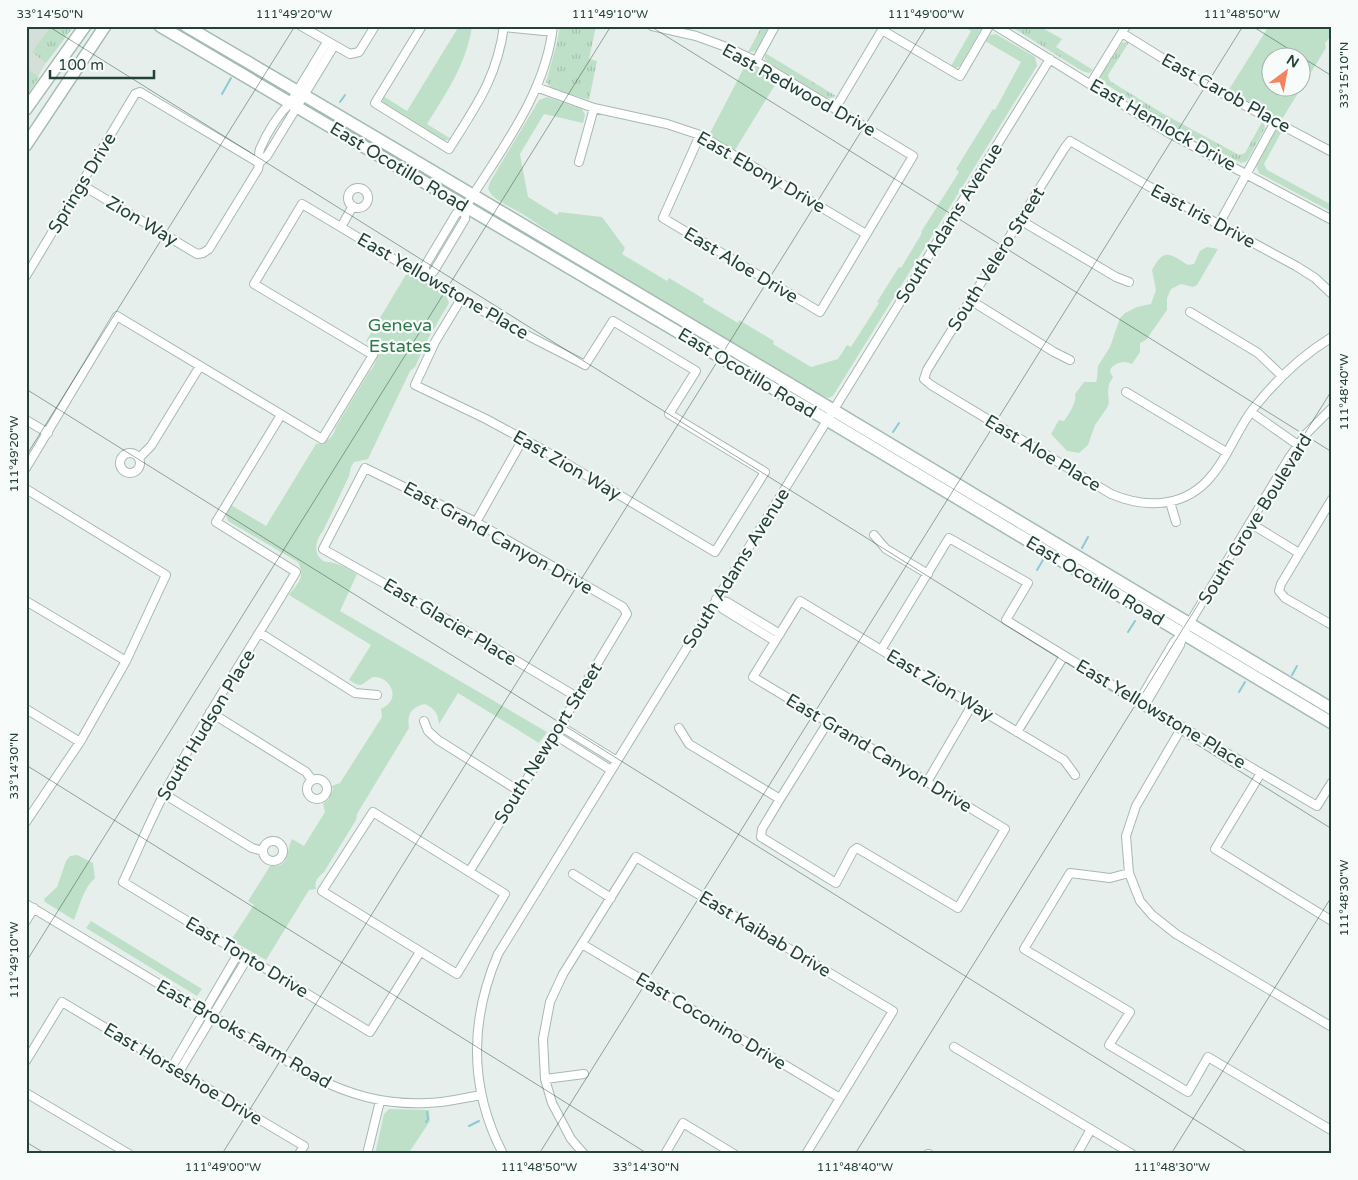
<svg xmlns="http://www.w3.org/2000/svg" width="1358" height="1180" viewBox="0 0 1358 1180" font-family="'Varela Round',sans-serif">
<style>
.built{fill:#d4dfda}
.grass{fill:url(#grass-tufts)}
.park{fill:#bfe0c8;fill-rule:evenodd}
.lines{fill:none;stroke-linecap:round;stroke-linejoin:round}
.stream{stroke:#8ec9d4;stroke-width:2}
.minor-casing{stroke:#a8b8b2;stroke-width:10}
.secondary-casing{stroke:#a4bbb3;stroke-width:14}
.minor{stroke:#fff;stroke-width:8}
.secondary{stroke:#fff;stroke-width:11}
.ticks{fill:none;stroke:#24423a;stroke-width:1;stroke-opacity:0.45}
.labels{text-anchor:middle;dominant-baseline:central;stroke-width:4.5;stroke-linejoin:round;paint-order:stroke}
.street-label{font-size:18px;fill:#24423a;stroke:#f7fbf9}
.park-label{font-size:18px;fill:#2d7a4b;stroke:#f7fbf9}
.neatline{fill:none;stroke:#24423a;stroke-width:2}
.ticks-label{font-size:12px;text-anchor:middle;fill:#24423a}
</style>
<defs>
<pattern id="grass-tufts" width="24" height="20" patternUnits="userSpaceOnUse" patternTransform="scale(1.25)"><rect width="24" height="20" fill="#bfe0c8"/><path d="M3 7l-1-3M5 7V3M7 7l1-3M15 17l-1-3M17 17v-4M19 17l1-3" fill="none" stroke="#a4c1ad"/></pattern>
</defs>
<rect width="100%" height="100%" fill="#e6efeb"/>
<path class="built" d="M26,26H74L46,63L26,97Z"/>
<path class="grass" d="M51,26H74L46,63L32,52Z
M560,26H596L589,59L597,61L589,100L551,88L546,82L556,46Z
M762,26H769L756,51L748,52Z
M1010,26H1039L1062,39L1056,47L1093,70L1089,73L1082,71Z
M1126,42H1129L1108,75L1110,81L1162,113L1239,155L1245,153L1263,120L1265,128L1247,161L1241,163L1179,130L1104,83L1100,77L1122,43Z
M765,53L836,96L832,98H827L767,62L765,59Z
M26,68L39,77L26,97Z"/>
<path class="park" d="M459,26H500V30L472,27C466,64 447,92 427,124L451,139L443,141L384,104L382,100L383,96L407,111Z
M964,26H983L960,66L956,68L951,66L971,31Z
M1269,26H1332V35L1325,43L1326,48L1282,119L1228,91ZM1270,58H1300V88H1270Z
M996,34L1035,57L1037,66L833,396L829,398L822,396C722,337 620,280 524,215C512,207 493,201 488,189L490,182L539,100L547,97L582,109L585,115L583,123L544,114L520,154L528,197L557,215L559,212L602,217L625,248L622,254L667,281L669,278L704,299L703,302L738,323L739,320L774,341L773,344L811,367L838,359L847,345L851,347L879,303L877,302L899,267L901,268L922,233L921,232L959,172L956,169L993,109L995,110L1021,62L985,41L990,35Z
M747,62L778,80L735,150L709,135Z
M1278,129L1282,131L1264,164L1267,170L1332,205V212L1259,173L1256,166L1275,131Z
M1207,247L1218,249L1197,285L1193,287L1181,284L1171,289L1167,298V310L1146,340L1140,343V352L1132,364C1124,360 1117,362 1111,368L1110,372L1113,377L1109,384L1108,392L1109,402L1107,408L1095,425L1088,445L1079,453L1067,451L1051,434L1059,420L1064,421C1069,414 1077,402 1075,394L1084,382H1096L1097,379L1098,366L1110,347L1120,318L1125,313L1137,307L1151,304L1156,290L1152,270C1164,247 1170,254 1188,265L1194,264L1200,251Z
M407,273L447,297L449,303L429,337L415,367L410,371L368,459L354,462L351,467L349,476L323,531C315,540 312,557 326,562C329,562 332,562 334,563C342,565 349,570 357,574L340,611L547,732L539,743L458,693L439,724C438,713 435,709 425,704C411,707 407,714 409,728L357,814L356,820L324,872C318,877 314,881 316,889L309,890L266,960L231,940L254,905L248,901L270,866C292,867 285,852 292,839L304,846L325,812L323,804L328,800L333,790L332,786L340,783L382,717L381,709C386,706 390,704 392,698C395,688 385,676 374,677C369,678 365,684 360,685C356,685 353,682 349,680L371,645L289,595C298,582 306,578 298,562L228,521L226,515L231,505L266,526L316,444C326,443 333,438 336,427L369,372C378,364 381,345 366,341Z
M77,855L93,863L95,878C83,889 80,905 74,920L45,902L44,899L57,887L66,861L70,856Z
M91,921L202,989L197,996L86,928Z
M389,1109L429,1110L430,1121L408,1154H375L384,1114Z"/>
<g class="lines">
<path class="stream" d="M222,94L231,78
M340,102L345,95
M893,432L899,423
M1082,548L1088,537
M1037,570L1043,560
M1128,632L1135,621
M1292,675L1297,666
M1239,692L1245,682
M426,1122L428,1119L427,1112
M469,1126L479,1121"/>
<defs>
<path id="minor" d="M301,26L350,54L359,52L375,26
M422,26L375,103L449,149C476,106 497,78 504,26
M652,26L696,36L729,48L756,61L913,156L820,312L663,218L700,135
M996,26L1167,132L1332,220
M504,27L544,31L552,29
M1122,33L1201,82L1332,152
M756,61L775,26
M1091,83L1126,26
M536,87L594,108L667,124L700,135L866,234
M835,109L882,30L960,76L989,26
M579,162L594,108
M259,163L267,156L334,46
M82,185L197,254L203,253L209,249L258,169C260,163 258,155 260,149C267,133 278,115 290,103L327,42
M348 198a10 10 0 1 1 20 0a10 10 0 1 1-20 0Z
M1020,220L1116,277L1129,282
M1219,224L1275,122
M341,227L353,206
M26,276L135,94L140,92L259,163
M425,278L434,271L465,219L466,207L473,195C506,143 546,90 553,26
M425,278V266L456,214L466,207
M1332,294L1315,278L1296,266L1157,191L1070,141L1064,149L927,370L924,379L931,385L1111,494C1144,508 1181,508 1207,481C1227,460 1236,431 1253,409C1275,381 1301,356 1332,337
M970,300L1054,352L1070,360
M1190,312L1258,353L1282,376
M1126,392L1226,452
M1251,412L1298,445
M281,415L216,522L296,572C253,645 205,716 165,792C150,821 137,852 123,882L370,1032L420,952
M26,420L48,433
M120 463a10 10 0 1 1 20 0a10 10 0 1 1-20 0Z
M139,458L151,446L200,366
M26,468L117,316L322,439L373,355L254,284L302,204C365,241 426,280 490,315C521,333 553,348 585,365L613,321L696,371L669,414L765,472L715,552L547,452L486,419L415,385L435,342L461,299
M26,489L166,575L126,661L80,742L26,822
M1332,499L1281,584L1279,591L1285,598L1332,625
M1170,502L1176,522
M476,522L523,439
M1250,523L1299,553
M874,535L886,549L928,574
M716,599L723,609L775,641
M716,599L727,602L780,634
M26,601L126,661
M260,633L355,693L377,695
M881,650L949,538L1028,583L1006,620L1145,705L1317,806L1332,782
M1139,701L1174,642L1183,633L1189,624L1289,458L1306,434L1332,408
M1145,705L1180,645L1183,634
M26,709L80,742
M210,712L306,772L312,780
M424,721L428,731L438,740L519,791
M828,722L780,799L762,829L761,837L836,883L853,851L857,848L958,908L1005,829L753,677L800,601L1064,760L1075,775
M560,726L617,761
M1182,727L1136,806L1126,836L1129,873L1140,901L1152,915L1176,934L1332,1027
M679,728L689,744L780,799
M1017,732L1064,656
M555,735L611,770
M1261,773L1215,849L1332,921
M307 789a10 10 0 1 1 20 0a10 10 0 1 1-20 0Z
M927,782L972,705
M164,794L252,848L263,851
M373,812L505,894L457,974L322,891Z
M263 851a10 10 0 1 1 20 0a10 10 0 1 1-20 0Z
M469,872L560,726L627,614L623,607L476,522L365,468L323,549L433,611L577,697
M1129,873L1110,878L1070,873L1024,949L1130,1012L1109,1045L1188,1092L1208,1057L1331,1130L1332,1128
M573,874L611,898
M26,904L312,1076C350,1095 384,1105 427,1103C445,1103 463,1098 481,1095
M26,921L34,908
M582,944L840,1098
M954,1047L1132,1154
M26,1061L62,1002L304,1146L299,1154
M172,1067L239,952
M179,1072L248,957
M545,1079L584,1074
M26,1093L129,1154
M367,1154L380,1101
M503,1154C469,1088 469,1022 498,954L1050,59
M584,1154L571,1139L552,1103L545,1079L543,1039L550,1002L563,974L636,857L893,1011L806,1154
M665,1154L683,1123L734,1154
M928,1154H929
M1077,1154L1091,1129"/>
<path id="secondary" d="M160,26L827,420L1332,723
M186,26C570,250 950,481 1332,709
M26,109L85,26
M26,145L105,26"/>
</defs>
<use href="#minor" class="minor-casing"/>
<use href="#secondary" class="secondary-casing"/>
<use href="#minor" class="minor"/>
<use href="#secondary" class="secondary"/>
</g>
<path class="ticks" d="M48,26L1332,829M650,26L1332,452M1252,26L1332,76M26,389L1250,1154M26,456L295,26M26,765L648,1154M26,962L611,26M26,1142L46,1154M222,1154L927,26M539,1154L1243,26M855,1154L1332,390M1171,1154L1332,896"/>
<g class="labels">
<g class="street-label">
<text transform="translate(799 90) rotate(29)">East Redwood Drive</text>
<text transform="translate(1226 93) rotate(29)">East Carob Place</text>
<text transform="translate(1163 125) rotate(30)">East Hemlock Drive</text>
<text transform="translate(399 167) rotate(31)">East Ocotillo Road</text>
<text transform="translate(761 172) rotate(30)">East Ebony Drive</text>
<text transform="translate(82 183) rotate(-59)">Springs Drive</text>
<text transform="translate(1203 216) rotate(28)">East Iris Drive</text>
<text transform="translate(142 221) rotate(31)">Zion Way</text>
<text transform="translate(949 223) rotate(-58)">South Adams Avenue</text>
<text transform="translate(996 259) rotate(-58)">South Velero Street</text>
<text transform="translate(741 265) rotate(31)">East Aloe Drive</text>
<text transform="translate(443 286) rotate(30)">East Yellowstone Place</text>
<text transform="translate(747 373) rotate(31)">East Ocotillo Road</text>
<text transform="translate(1043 453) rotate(31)">East Aloe Place</text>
<text transform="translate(567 465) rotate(30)">East Zion Way</text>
<text transform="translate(1255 519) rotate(-58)">South Grove Boulevard</text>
<text transform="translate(498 538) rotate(29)">East Grand Canyon Drive</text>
<text transform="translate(736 568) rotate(-58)">South Adams Avenue</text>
<text transform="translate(1095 581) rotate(31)">East Ocotillo Road</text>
<text transform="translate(450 622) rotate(31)">East Glacier Place</text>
<text transform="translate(940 685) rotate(31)">East Zion Way</text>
<text transform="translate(1161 714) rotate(31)">East Yellowstone Place</text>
<text transform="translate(206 725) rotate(-59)">South Hudson Place</text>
<text transform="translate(548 743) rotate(-58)">South Newport Street</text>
<text transform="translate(879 753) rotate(31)">East Grand Canyon Drive</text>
<text transform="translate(765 934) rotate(31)">East Kaibab Drive</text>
<text transform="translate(247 957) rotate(31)">East Tonto Drive</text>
<text transform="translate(711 1021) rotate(31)">East Coconino Drive</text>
<text transform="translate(244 1034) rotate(30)">East Brooks Farm Road</text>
<text transform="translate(183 1074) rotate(31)">East Horseshoe Drive</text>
</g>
<g class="park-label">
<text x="400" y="325">Geneva<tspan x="400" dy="21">Estates</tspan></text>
</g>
</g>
<rect width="1358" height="1180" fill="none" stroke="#f7fbf9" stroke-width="55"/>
<g transform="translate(1286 72) rotate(32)"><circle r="24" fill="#f7fbf9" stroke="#a3b1ad"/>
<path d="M0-4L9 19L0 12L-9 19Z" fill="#f4845f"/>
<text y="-8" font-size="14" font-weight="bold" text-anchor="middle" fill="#24423a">N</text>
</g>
<path d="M50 70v8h104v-8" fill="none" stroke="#24423a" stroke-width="2.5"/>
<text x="58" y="70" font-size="15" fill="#24423a" stroke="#f7fbf9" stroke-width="4" paint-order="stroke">100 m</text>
<rect x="28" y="28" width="1302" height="1124" class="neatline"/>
<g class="ticks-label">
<text x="50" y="18">33°14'50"N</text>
<text x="294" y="18">111°49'20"W</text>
<text x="610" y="18">111°49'10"W</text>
<text x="926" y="18">111°49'00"W</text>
<text x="1242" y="18">111°48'50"W</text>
<text transform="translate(1344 75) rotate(-90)" y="4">33°15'10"N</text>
<text transform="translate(1344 392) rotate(-90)" y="4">111°48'40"W</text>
<text transform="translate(14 454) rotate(-90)" y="4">111°49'20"W</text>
<text transform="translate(14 766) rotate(-90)" y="4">33°14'30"N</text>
<text transform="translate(1344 898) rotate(-90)" y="4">111°48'30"W</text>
<text transform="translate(14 960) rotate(-90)" y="4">111°49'10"W</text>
<text x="223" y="1171">111°49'00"W</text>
<text x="539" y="1171">111°48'50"W</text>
<text x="646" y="1171">33°14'30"N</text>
<text x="855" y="1171">111°48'40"W</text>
<text x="1172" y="1171">111°48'30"W</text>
</g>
</svg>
